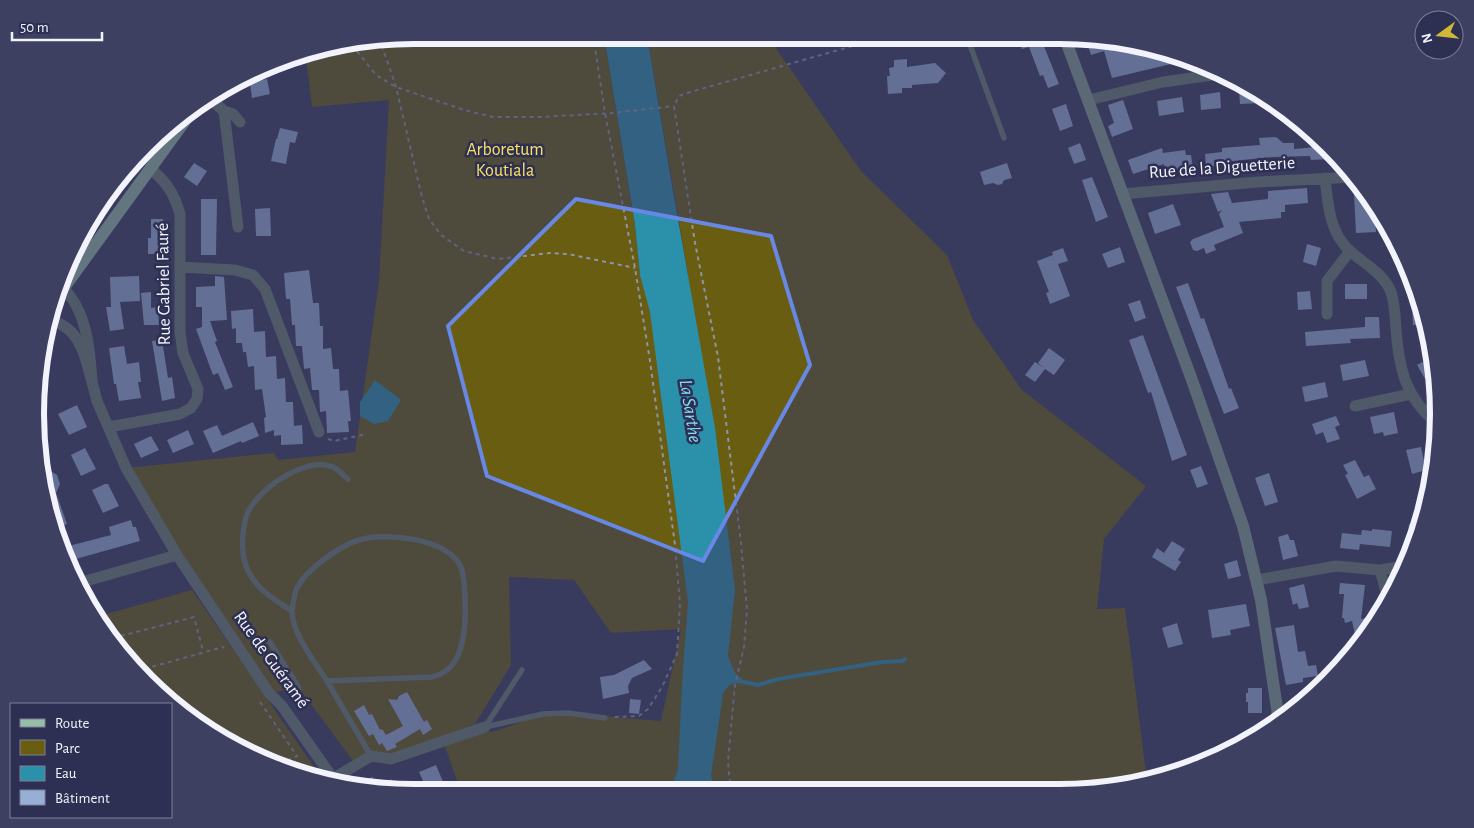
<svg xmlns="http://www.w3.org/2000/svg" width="1474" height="828" viewBox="0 0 1474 828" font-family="'Alegreya Sans',sans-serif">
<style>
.green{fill:#695d12}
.water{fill:#2b91ab}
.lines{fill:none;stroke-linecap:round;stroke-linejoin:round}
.stream{stroke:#2b91ab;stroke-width:4}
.building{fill:#97afd5}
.path{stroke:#9193aa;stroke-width:2;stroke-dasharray:4 4;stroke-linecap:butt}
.lane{stroke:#6c7e73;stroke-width:5.5}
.street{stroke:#6c7e73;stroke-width:11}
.secondary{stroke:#84a290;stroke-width:12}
.primary{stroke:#97bda6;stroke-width:12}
.marked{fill:none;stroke:#6888e5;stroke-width:4;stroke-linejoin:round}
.labels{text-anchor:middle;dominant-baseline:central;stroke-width:5;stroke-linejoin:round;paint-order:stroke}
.park-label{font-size:18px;fill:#fbe35e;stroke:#2e3053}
.street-label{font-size:18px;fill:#f2f3fc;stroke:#2e3053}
.water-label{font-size:19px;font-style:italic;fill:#86ddf7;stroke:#2e3053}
.rim{fill:none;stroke:#f2f3fc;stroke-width:6}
</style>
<rect width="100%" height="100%" fill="#383b5e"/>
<path class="green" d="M414,35H604L635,225L640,274L688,275L647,35H769L773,44L861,171L947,255L973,320L1022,390L1146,486L1104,539L1097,609L1125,608L1147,781L1109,790L461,792L443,741L499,730L543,714L569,713L661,721L681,629L611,633L574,580L509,577L511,665L475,724L391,759L371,756L356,765L299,688L269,693L126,468L274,453L278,460L355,452L379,282L389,100L312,107L306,56L308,52Z
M192,590L321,777L322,781L316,780L224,742L129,664L99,616Z"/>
<path class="water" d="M604,35H647L672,185L715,428L735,590L728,656L735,673L748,684C734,683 731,681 723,693L711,776L716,791H670L678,769L682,684L688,602L650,312L640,275L635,225Z
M375,380L401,400L388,421L374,424L360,416V402Z"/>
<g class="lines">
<path class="stream" d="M744,682L758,685L778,679L882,662L902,661L905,659"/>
</g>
<path class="building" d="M1017,36H1040L1059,84L1048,88L1043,75L1040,76L1029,47L1022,49Z
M1085,36L1103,39L1107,49L1128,43L1146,46L1148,54H1150L1151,56L1167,52L1188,60L1112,78L1104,51L1091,55Z
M907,59V67L935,63L946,73L938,83L912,85V88H902V93L888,94L887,76H890L889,68L894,67V60Z
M267,79L270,94L252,98L250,83Z
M1254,89L1262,95L1263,103L1240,104L1239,91Z
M1220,92L1221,108L1201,110L1200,95Z
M1182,97L1184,112L1159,116L1157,101Z
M1123,100L1133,129L1112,137L1108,126L1114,123L1108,105Z
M1066,104L1073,126L1060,131L1052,109Z
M280,128L298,132L295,143L290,142L286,164L271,161L276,139H277Z
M1276,137L1283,143H1294V149L1326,146L1330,150V159L1311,160L1310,156L1273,157L1223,162V165L1206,167L1205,154L1222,152V148L1260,145L1259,138Z
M1080,143L1086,160L1074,164L1068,148Z
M1162,148L1163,153L1185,150L1186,155H1191L1193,168L1165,170L1164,164L1133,174L1128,160Z
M194,163L207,171L197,186L184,177Z
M1007,163L1012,178L1004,180L1002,184L998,185L993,183L984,185L980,172Z
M1092,177L1108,217L1096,222L1082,180Z
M1307,188L1308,203L1285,205V212H1281V218L1239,222L1243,233L1214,245L1216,250L1206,254L1204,248L1197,251L1193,250L1190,242L1193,239L1224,227L1219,214L1222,210L1218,212L1211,194L1228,192L1232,203L1268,199V191Z
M1354,194H1367L1368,195L1369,214L1375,215L1376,232L1356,233Z
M201,199H217L216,255H201Z
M1173,204L1181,225L1155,234L1148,213Z
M270,208L271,236H256L255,209Z
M151,219H163V254H148V238H151Z
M1307,244L1321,248L1316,266L1303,262Z
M1120,247L1125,262L1108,268L1102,254Z
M1063,248L1068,261L1058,264L1070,296L1050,304L1046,293L1049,292L1037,261L1053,255L1052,252Z
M309,270L313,303H319L320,326H323V349L331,348L333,369H339L340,391L348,390L351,421H348L349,432L327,433L326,411L320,412L319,390H312L310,368L304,369L302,346H296L295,325H292L290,299H286L284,273Z
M139,276L140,301L120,302L124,329L110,331L106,307H111L110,277Z
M215,276L224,277L227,320L210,321L217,341L215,342L233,387L225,390L218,373L213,375L196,329L202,327V307H196V287L215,286Z
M1411,281H1413L1426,316V325H1413Z
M1188,283L1201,319L1204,318L1229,389L1231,388L1239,408L1224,414L1176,287Z
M1345,284H1367V299H1345Z
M1310,291L1312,309L1298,310L1297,292Z
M151,292V308L158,307L159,325H144L141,293Z
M1140,300L1146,318L1135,322L1128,304Z
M253,309L254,332L265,331L266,357L276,356L277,379L285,378L286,402H293L294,426L302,425L303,444L281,445V435L274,436V430L265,433L264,418L266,417L262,389L255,390L254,366L248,367L246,352H243L242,343H236V328L232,329L231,311Z
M1365,317H1379L1380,338L1350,339L1351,343L1306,346L1305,332L1365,327Z
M1143,335L1187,455L1172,461L1151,392L1148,393L1129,340Z
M162,340L168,378L172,377L175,398L162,401L152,341Z
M124,346L127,364L139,362L141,382H138L141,398L119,401L116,384H114L109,348Z
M1049,348L1065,360L1054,375L1045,369L1035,382L1025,375L1035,362L1044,368L1038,363Z
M1429,359L1430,361L1433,359L1436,373L1425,379L1417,365Z
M1365,360L1369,376L1343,381L1340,365Z
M1325,382L1328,397L1305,402L1302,387Z
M77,405L87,427L69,435L58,414Z
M1394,412L1398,433L1384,436L1383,432L1374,434L1370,417Z
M1336,416L1340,425L1335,427L1340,439L1327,443L1323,432L1316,435L1312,424Z
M253,422L259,436L242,443L241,441L213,453L203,431L217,425L222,436Z
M188,430L194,444L173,453L167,440Z
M151,436L159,450L141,458L134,444Z
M1421,447L1426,470L1412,474L1406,450Z
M85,448L96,469L81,476L71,455Z
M1355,460L1364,477L1369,475L1376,489L1357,499L1345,475L1348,474L1343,465Z
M42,466L57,475L60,484L56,493L67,524L56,528Z
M1201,466L1208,484L1197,488L1190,470Z
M1269,473L1278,502L1265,506L1255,478Z
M105,484H108L119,506L103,513L92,490Z
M131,520L133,527H136L140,541L65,562L64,559L61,548L111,535L109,527Z
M1409,524L1421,525L1417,540L1407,539Z
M1372,529L1392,531L1390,547L1360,544L1359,550L1340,548L1342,533L1361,535L1362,530L1372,531Z
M1288,534L1290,540H1294L1298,556L1283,560L1278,537Z
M1172,541L1185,549L1178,560L1181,562L1175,571L1152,557L1157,548L1164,553Z
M1237,560L1241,576L1228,579L1224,564Z
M1340,583L1365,585L1361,619L1367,618L1370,628L1357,644L1352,621L1345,623L1344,618H1342L1344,594H1339Z
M1304,584L1309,607L1299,609L1297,603L1293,605L1289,588Z
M1246,604L1250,626L1230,630L1231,635L1212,638L1208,610Z
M1177,623L1183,644L1168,648L1162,628Z
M1294,625L1298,652L1305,651L1308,666L1316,665L1318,676L1303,678V682L1286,685L1275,628Z
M644,660L652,669L632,678L628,686L629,693L603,699L600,677L614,675Z
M1248,688H1262V713H1248V702H1246V693H1248Z
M407,692L424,722L427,720L432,729L423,735L420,729L395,744L397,747L387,751L382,743L379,745L373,734L369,736L354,711L364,705L369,715L372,714L380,730L382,729L386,735L403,726L388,699L397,700L399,696Z
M630,699L641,700L639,714L629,713Z
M436,765L446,789L439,792H428L419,772Z
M373,777L374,790L349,785Z
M391,779L395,783L405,792L381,791Z"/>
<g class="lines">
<path class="path" d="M593,35L605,113L635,268L650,361L675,545L680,604L677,654L662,687L648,709L639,716L614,717
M374,42L382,47L389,66L396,87L422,197L429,219L441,235L464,251L498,259L550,253L568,254L635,268
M352,45L376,75L396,87L464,110L493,117H540L613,113L674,106
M328,439L334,441L367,434
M113,638L194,617L203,651
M137,671L223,647L224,648
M260,702L297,756L278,764
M732,791L729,774L728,761L735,685L744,647L747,610L741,543L718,357L695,243L674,106L679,96L687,93L888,36"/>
<path class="lane" d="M998,36L970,45L1004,138
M292,611C275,600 254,588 246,566C241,551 242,533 246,517C254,491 306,455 333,467C338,469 344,476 348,479
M270,642L299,688
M327,681C315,662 292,634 292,611C293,604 294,594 297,588C306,570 339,546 359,540C385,532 445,538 460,565C466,577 466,618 464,632C461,654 454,672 432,677L327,681L371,756
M485,727L543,714L568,713L605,718
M485,727L522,670"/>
<path class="street" d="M210,99L224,111L238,227
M1089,100L1163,82L1220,74
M224,111L233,114L240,122
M1325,178C1328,204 1329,233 1351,252C1365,264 1383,273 1391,292C1395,303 1395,316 1396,329C1399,368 1405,398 1437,423
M1122,194L1258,182L1355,177
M180,267L235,270L253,275L265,289L319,432
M1327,314V281L1350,251
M48,317C54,321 62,324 68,329C83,341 87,365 92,382C90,350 87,309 61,286
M92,382L97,401L126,468L177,555L269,693L282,706L337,784
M1355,406L1411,394
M109,427L180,414L191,408L197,399L198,389L183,353L180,332V214C174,193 167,183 151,169
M1380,570L1389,602
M1257,580L1336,566L1380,570L1405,566
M79,583L177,555
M334,778L371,756L391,759L485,727"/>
<path class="secondary" d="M1064,36L1192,380L1243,526L1261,600L1279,722"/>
<path class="primary" d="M55,300L195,107"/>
</g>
<path d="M0 0H1474V828H0ZM576,199L771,236L810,365L703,561L487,476L448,326Z" fill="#383b5e" fill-opacity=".55" fill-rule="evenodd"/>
<path class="marked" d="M576,199L771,236L810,365L703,561L487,476L448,326Z"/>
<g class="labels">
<g class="park-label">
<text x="505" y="150">Arboretum<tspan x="505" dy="21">Koutiala</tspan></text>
</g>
<g class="street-label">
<text transform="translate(1222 168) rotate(-4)">Rue de la Diguetterie</text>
<text transform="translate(164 284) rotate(-91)">Rue Gabriel Fauré</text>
<text transform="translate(271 660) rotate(54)">Rue de Guéramé</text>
</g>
<g class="water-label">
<text transform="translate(690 411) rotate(81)">La Sarthe</text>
</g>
</g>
<path d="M0 0H1474V828H0ZM414 44H1060A370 370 0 0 1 1430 414V414A370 370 0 0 1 1060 784H414A370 370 0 0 1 44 414V414A370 370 0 0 1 414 44Z" fill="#3e4061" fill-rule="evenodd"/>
<path class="rim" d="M414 44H1060A370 370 0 0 1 1430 414V414A370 370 0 0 1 1060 784H414A370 370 0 0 1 44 414V414A370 370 0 0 1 414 44Z"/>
<rect x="10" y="703" width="162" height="115" fill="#2e3053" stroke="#7c7e97"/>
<rect x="20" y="719" width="25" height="8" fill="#97bda6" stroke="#7c7e97"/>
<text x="55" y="728" font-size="15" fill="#f2f3fc">Route</text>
<rect x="20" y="740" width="25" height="15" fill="#695d12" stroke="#7c7e97"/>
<text x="55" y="753" font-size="15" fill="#f2f3fc">Parc</text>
<rect x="20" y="766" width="25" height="15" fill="#2b91ab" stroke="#7c7e97"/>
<text x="55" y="778" font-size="15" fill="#f2f3fc">Eau</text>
<rect x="20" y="790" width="25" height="15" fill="#97afd5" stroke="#7c7e97"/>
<text x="55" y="803" font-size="15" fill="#f2f3fc">Bâtiment</text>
<g transform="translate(1439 35) rotate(255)"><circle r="24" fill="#2e3053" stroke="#7c7e97"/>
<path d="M0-4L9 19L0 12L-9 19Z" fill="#cfb837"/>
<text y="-8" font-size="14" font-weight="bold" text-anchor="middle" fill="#f2f3fc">N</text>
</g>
<path d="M12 32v8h90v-8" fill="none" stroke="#f2f3fc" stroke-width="2.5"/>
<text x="20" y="32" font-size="15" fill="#f2f3fc" stroke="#2e3053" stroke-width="4" paint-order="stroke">50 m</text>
</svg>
